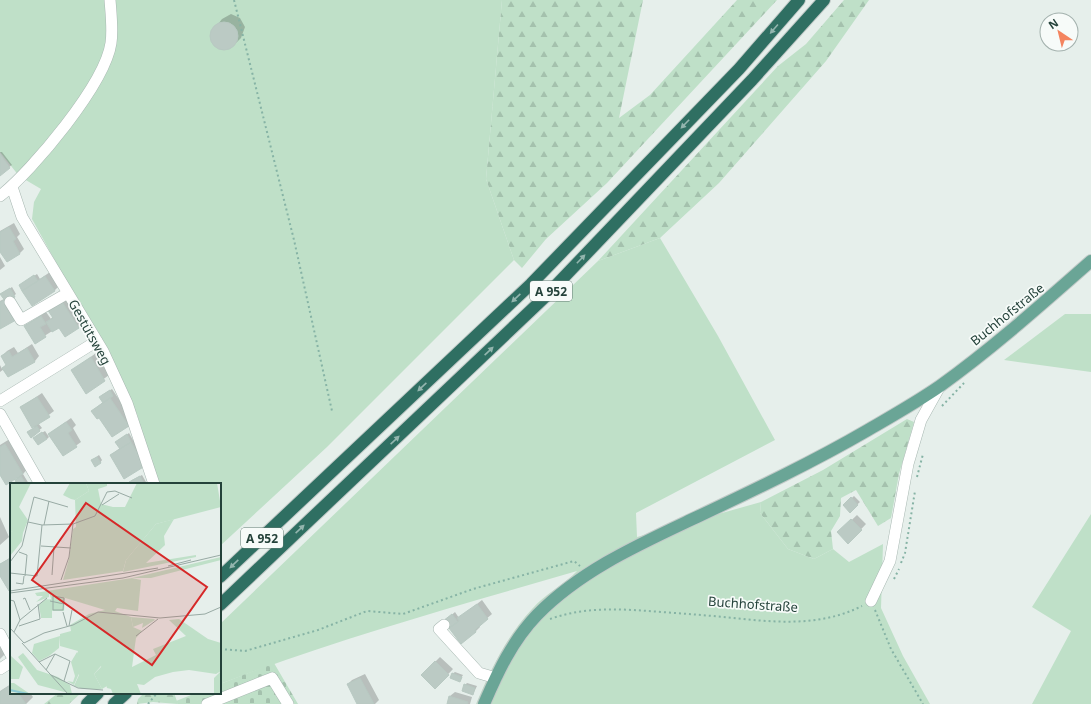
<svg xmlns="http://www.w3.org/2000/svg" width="1091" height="704" viewBox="0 0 1091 704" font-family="'Noto Sans',sans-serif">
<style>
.grass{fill:#bfe0c8}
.forest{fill:url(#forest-firs)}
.cemetery{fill:url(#cemetery-stones)}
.shadow{fill:#0003}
.building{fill:#bbcac4;stroke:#b8c9c2}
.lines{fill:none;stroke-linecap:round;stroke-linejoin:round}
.minor-casing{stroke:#a8b8b2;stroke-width:12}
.major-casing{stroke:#c2cac8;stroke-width:14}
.highway-casing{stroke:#c2cac8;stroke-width:14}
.path{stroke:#86b3a5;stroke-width:2;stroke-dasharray:2 3;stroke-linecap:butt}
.minor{stroke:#fff;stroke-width:11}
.major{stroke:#6aa596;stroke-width:12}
.highway{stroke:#2f6f62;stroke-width:12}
.oneway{fill:#93b5ae}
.labels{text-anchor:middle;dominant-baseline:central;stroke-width:3.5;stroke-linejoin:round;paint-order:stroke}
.shield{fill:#f7fbf9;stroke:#637a73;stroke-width:1}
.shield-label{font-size:12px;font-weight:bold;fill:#24423a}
.street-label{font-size:13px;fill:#24423a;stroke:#f7fbf9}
.inset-river{fill:none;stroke:#8ec9d4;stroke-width:2}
.inset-road{fill:none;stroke:#98aaa4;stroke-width:1}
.view{fill:#d62828;fill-opacity:0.15;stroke:#d62828;stroke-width:2}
.inset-edge{fill:none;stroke:#24423a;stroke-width:2}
</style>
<defs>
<pattern id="forest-firs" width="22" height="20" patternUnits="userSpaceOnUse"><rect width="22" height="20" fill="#bfe0c8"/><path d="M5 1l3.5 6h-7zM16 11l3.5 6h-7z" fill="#a4c1ad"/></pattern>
<pattern id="cemetery-stones" width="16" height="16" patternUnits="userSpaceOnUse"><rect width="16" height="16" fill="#bfe0c8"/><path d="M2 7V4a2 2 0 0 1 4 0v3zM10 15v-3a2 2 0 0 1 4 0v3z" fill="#a4c1ad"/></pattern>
</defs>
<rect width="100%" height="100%" fill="#e6efeb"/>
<path class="grass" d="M0,0H502L486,179L514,260L327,447L220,546V484H157L137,414L105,351L32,219L34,202L41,189L19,176L0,152Z
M660,238L718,336L775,440L636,513L637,537L761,502L760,513L788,549L814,559L833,549L849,562L883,544L881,608L903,656L930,704H476C491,669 506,637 532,609C545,594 565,584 577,571C457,606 337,639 220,684V624L598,261Z
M1065,314H1091V372L1004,360Z
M1091,514V704H1032L1071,631L1032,607Z"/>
<path class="forest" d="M502,0H643L619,118L650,95L737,0H777L607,183L546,239L522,268L514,260L486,179Z
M844,0H869L826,61L719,183L660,238L598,261L778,66L806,44Z
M907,419L914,422L899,474L891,518L878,526L856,490L841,498L840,516L831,531L833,549L814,559L788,549L760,513L761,502L823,470Z
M58,693H81L69,704H44Z
M144,693H174L178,704L153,702L137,704L138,699Z"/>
<path class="cemetery" d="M274,663L298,704H178L176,701L196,693H220V684Z"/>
<path class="shadow" d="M231,14L240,18L245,27L241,38L233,46L222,50L212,42L211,33L222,19Z
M0,152H2L12,165L0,174Z
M14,223L20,234L17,237L24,249L19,254L0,250V231Z
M0,257L5,266L0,270Z
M50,272L59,286L54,291L22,284L37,274L40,279Z
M12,287L16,294L11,298L0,328V301L4,299L3,293Z
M66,296L83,323L78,327L60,326L35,342L25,326L46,312L51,319Z
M32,344L39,356L35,361L8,376L4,369L0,372V365L2,369L7,365L2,356L7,351L14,347L18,353Z
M96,353L109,375L86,392L73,370Z
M112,389L133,420L128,425L100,417L92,411L103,402L102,395Z
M42,393L54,411L38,423L42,428L31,436L29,432L34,428L21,407Z
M71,418L76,425L73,428L81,442L63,455L49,434Z
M45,431L49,437L47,439L37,436Z
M129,433L133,440L136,438L149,461L111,455L120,448L116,442Z
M13,437L30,466L23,474L29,484H18L16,480L19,476L0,473V445Z
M99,455L102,460L100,463L92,460Z
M142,475L146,482L144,484H131L132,480Z
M854,496L860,502L850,511L844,505Z
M857,515L866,524L848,543L839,532Z
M0,517L9,537L0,545Z
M11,557V588L1,576L0,577V564Z
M482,600L492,614L479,625L480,627L476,631L461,642L447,619L455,612L459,618Z
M0,644L6,653L0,659Z
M440,657L453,669L435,688L422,675Z
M455,672L463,675L460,680L452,674Z
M365,674L379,700L375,704H358L348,684L352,680Z
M467,683L477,686L473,694L465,685Z
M11,684V693H30L33,697L26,704H0V691Z
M455,692L472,697L470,704H448L450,696Z"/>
<path class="building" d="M210 36a14 14 0 1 1 28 0a14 14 0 1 1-28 0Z
M0,154L10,168L0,176Z
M9,227L16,239L13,241L20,254L7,262L0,252V232Z
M34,275L38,281L22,291L19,285Z
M45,276L55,291L32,306L22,291Z
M10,288L15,297L6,302L0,294Z
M4,300L16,320L0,329V302Z
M61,300L79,328L65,337L59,328L52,332L46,322L53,318L47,309Z
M41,316L46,324L40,327L46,337L35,344L24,326Z
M27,348L35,362L8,377L2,368L6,365L1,356L9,351L12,357Z
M91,357L105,381L86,394L71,370Z
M110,390L113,396L103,403L99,397Z
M37,397L50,417L32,428L20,407Z
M110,398L129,426L112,437L99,418L97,419L91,411Z
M66,422L72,430L68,433L77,447L63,456L48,434Z
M37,426L40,431L31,438L27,432Z
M42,432L47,439L38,445L33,438Z
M127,434L131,442L120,449L115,442Z
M131,442L145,466L124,479L110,455Z
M5,444L23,474L6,485L0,475V447Z
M97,457L101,463L95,467L91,460Z
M21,476L26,484H17L15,480Z
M140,476L144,484H130L129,482Z
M851,497L858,505L850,513L843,505Z
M851,519L862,530L848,544L837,532Z
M11,558V590L9,591L0,576V564Z
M477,604L488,619L475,630L476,632L461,644L449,628L459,621L457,618Z
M452,614L458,622L449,628L443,621Z
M435,661L449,675L435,689L421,675Z
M452,673L462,677L460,682L450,678Z
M360,678L374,704H357L347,684Z
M464,684L475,688L473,695L462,691Z
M11,685V693H18L26,704H0V692Z
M449,696L468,702L467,704H447Z"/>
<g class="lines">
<defs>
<path id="minor" d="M12,187L22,217L103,351L127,403L154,484
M0,196C33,170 105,84 111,43C113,30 111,13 110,0
M10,302L21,320L68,293
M0,401L97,341
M0,414L40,484
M871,601L890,561L908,464L921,420L940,386
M444,625L439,629L479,673L496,678
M0,634L11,655
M0,669L11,662
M207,704L272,678L288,704"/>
<path id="major" d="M484,704C498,672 512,641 537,615C581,570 640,544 697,517C754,490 813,462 868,430C892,416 917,402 940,386C993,348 1042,304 1091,261"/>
<path id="highway" d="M220,577L531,284L739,69L799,0
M220,605L545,297L752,80L824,0
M87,704L98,693
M114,704L126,693"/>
</defs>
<use href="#minor" class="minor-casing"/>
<use href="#major" class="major-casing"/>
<use href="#highway" class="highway-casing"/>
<path class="path" d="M234,0L294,240L332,411
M942,406L964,383
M917,477L923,454
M901,563L905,553L915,491
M894,579L899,569
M875,610L891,649L923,704
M550,619C587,606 623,609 661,612C689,614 716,616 743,619C784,623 824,625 862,606
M220,649L245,651L318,630L367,611L403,614L473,589L574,561L580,566
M44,693H53
M148,704L157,693"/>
<use href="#minor" class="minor"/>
<use href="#major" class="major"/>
<use href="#highway" class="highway"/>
</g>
<defs><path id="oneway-solid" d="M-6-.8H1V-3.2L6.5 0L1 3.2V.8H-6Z"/></defs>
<g class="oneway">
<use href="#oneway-solid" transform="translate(774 29) rotate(131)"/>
<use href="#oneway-solid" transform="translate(685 124) rotate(134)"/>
<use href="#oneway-solid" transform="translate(581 259) rotate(-46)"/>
<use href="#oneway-solid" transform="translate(516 298) rotate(137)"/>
<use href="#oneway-solid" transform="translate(489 351) rotate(-43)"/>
<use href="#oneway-solid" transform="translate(422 387) rotate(137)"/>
<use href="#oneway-solid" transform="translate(395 440) rotate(-43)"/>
<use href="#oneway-solid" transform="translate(300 529) rotate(-43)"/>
<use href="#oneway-solid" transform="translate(234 564) rotate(136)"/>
</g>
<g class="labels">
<g class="shield">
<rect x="530" y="281" width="42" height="20" rx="3"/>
<rect x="241" y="528" width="42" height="20" rx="3"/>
</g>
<g class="shield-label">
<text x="551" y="291">A 952</text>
<text x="262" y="538">A 952</text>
</g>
<g class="street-label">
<text transform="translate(1007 314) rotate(-39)">Buchhofstraße</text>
<text transform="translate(90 332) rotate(61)">Gestütsweg</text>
<text transform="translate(753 604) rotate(4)">Buchhofstraße</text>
</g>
</g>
<g transform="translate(10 483)">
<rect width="211" height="211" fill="#e6efeb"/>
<path d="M76,0H97V3L88,6L91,21L103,24H115L127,0H207L211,24L146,41L116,77L113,88L53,97L59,76L63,46L66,44L65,17L79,8ZM122,95L131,97L128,128L107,125L105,128L121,134L123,144L132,148L126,155L122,184L146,172L143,166L176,153L159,137L169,136L198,156L211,160V188L206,191L179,187L163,189L145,194L134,202L127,201L131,211H103L101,206L97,205L91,183L84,191L92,206H73L64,203L69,192L64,182L68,168L50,163V151L61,148L60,142L79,131L95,127L42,111L43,107ZM1,173L13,184L9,196H0Z" fill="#bfe0c8"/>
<path d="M0,0H21L9,24L18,37L13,50L9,51L0,48ZM60,0H76L79,8L65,17L61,16L53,12ZM164,36L154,53L155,62L136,80L186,72V74L113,89L116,77L146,41ZM211,74V77L141,95H122ZM43,107L42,117L36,118L41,116L39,109V114L26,119L33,113H27L25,110ZM121,134L144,136L145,137L132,145L133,140L123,144ZM67,169L69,173L66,181L71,186L64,202L57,198L63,199L65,193L61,179ZM13,170L27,187L48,194L60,202L62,211L28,202L8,174ZM92,183L97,203L92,206L84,191ZM211,188V211H204V195ZM0,200H4L20,211L0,209Z" fill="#bfe0c8"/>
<path d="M0,48L13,50L12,58L0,73Z" fill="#bfe0c8"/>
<path d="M42,111L55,114L54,128H42V135H31L29,122L36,116L42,117Z" fill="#bfe0c8"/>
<path d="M50,153L49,165L39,173L29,178L22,170L24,161Z" fill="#bfe0c8"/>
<path class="inset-river" d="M0,207L18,211"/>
<path class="inset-road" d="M92,22L109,11M18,39L32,42L63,41L85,33L97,9L105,8L122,15M34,42L39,18M31,63L61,65M9,69L17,72L15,93M0,79L12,63L24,14L58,24M158,83L181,77M0,90L27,93L32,42M42,92L44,64M51,97L59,74L63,41M6,100L13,101L14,93M0,108L148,85M0,110L113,95L211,72M43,113L54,115L53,127H43ZM13,116L15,115L20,127M0,117L4,118L10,137M40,118L54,121M53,129L57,143M9,143L30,136L28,121M59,143L62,127M0,145L14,160L34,150L63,142L88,129L150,135L195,131L211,124M4,149L10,137L37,115M126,153L148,136M12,160L58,211M45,171L60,178L54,198M29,179L45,171L36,187M41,192L68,205L93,207"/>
<path class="view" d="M76,20L197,104L142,182L22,97Z"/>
<rect width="211" height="211" class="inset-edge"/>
</g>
<g transform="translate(1059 32) rotate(325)"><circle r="19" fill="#f7fbf9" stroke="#a3b1ad"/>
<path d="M0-3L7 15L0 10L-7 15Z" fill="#f4845f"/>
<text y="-6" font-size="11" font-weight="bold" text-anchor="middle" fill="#24423a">N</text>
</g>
</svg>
